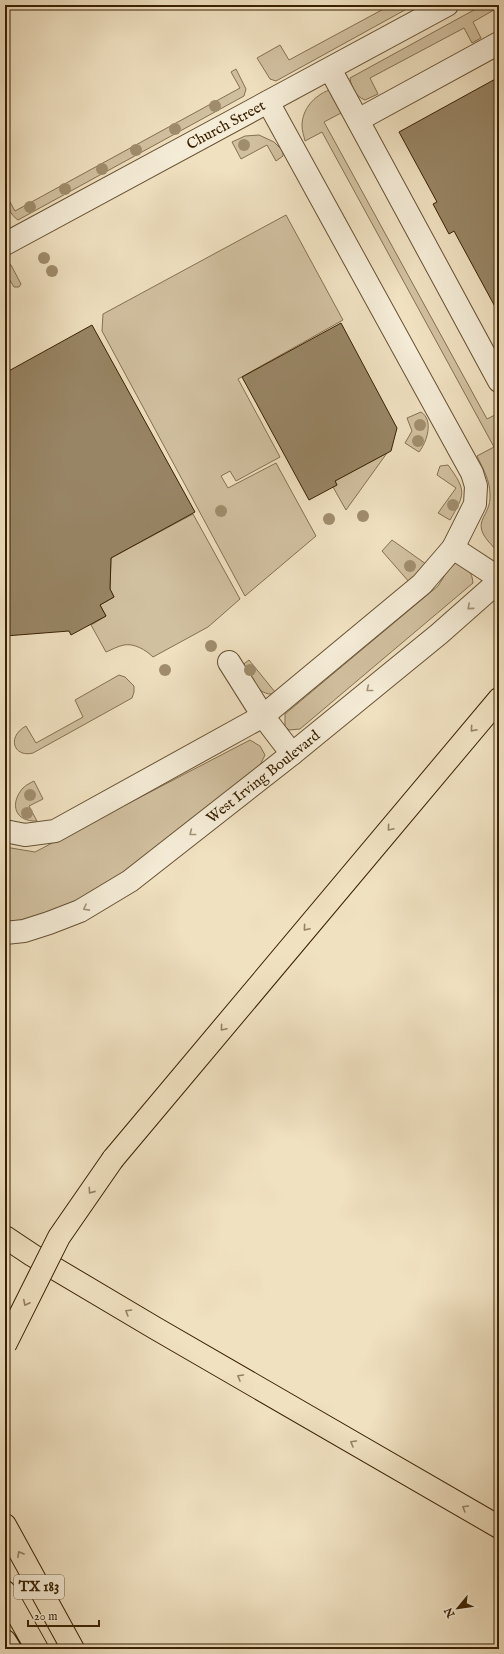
<svg xmlns="http://www.w3.org/2000/svg" width="504" height="1654" viewBox="0 0 504 1654" font-family="'IM FELL English',serif">
<style>
.green{fill:#d1c0a0;stroke:#857050}
.building{fill:#988565;stroke:#392101}
.lines{fill:none;stroke-linecap:round;stroke-linejoin:round}
.minor-casing{stroke:#675131;stroke-width:24}
.highway-casing{stroke:#392101;stroke-width:24}
.minor{stroke:#f5ecd7;stroke-width:22}
.highway{stroke:#f0e1c1;stroke-width:22}
.highway-bridge-casing{stroke:#392101;stroke-width:24;stroke-linecap:butt}
.highway-bridge{stroke:#f0e1c1;stroke-width:22}
.tree{fill:#a08d6d}
.oneway{stroke:#a09177}
.oneway2{stroke:#948161}
.labels{text-anchor:middle;dominant-baseline:central;stroke-width:4;stroke-linejoin:round;paint-order:stroke}
.shield{fill:#f5ecd7;stroke:#715e41;stroke-width:1}
.shield-label{font-size:14px;font-weight:bold;fill:#392101}
.street-label{font-size:15px;fill:#392101;stroke:#f5ecd7}
</style>
<rect width="100%" height="100%" fill="#f0e1c1"/>
<filter id="stains"><feTurbulence type="fractalNoise" baseFrequency=".005" numOctaves="4"/><feColorMatrix values="0 0 0 0 .2 0 0 0 0 .09 0 0 0 0 .02 0 0 0 .5 -.17"/></filter>
<radialGradient id="worn" r=".72"><stop offset=".6" stop-color="#630" stop-opacity="0"/><stop offset="1" stop-color="#630" stop-opacity=".3"/></radialGradient>
<path class="green" d="M391,5H414L276,81L270,79L257,58L280,45L289,60Z
M483,5H499V7L473,22L481,38L472,43L464,28L370,78L378,94L365,100C356,97 351,87 350,78Z
M236,69L246,89L244,96L18,220C11,216 4,202 6,195L15,211L240,88L231,72Z
M329,90L332,94L341,113L324,122L487,419L499,413V552C495,550 492,545 488,541C471,520 491,517 490,495C490,480 483,469 477,456L494,447L322,132L305,141C304,136 302,131 302,126C302,109 314,96 329,90Z
M259,135L274,142L283,151V156L276,161L267,145L241,159L232,142L245,136Z
M286,215L343,320L238,379L280,457L236,481L230,471L221,476L228,488L276,463L316,536L245,596L102,331L103,314Z
M9,264L11,265L21,284L19,287H14L5,272V265Z
M421,412C434,420 427,442 419,452L405,443L412,431L407,418Z
M387,453L346,510L333,487L337,485L335,481Z
M448,465C467,491 465,494 450,520L438,513L456,488L437,475L440,466Z
M193,514L240,599L208,627L153,657C146,650 134,643 124,645C118,646 111,650 106,652L91,625L106,616L100,605L114,597L110,589L111,558Z
M392,540L426,564L410,583L382,551Z
M456,563C467,567 472,571 473,583L300,729L289,730L285,726V714L438,586L450,567Z
M249,660L275,692L274,694C258,696 249,677 241,666Z
M119,675L125,677L134,686V692L132,698L33,753C14,758 6,737 26,726L36,743L83,717L75,700Z
M250,740L260,746L265,755L260,765L128,875L79,902L21,920L5,923V847L35,852Z
M34,781L43,799L29,806L37,821C15,822 9,804 23,788C26,785 30,783 34,781Z"/>
<path class="building" d="M499,77V314L454,231L449,234L433,204L437,202L399,132Z
M341,323L397,428L391,451L335,481L337,485L309,500L242,377Z
M92,325L195,512L111,558L110,589L114,597L100,605L106,616L71,635L69,631L5,636V373Z"/>
<g class="lines">
<defs>
<g id="minor">
<path d="M330,69L499,381"/>
<path d="M358,120L499,43"/>
<path id="s1" d="M5,244L447,5"/>
<path d="M453,548L499,578"/>
<path d="M229,662L263,716L292,754"/>
<path d="M5,831L25,835L55,831L263,716L422,584L453,548L475,504L476,486L472,473L268,102"/>
<path id="s2" d="M5,933L24,931L49,923L80,911L130,881L292,754L439,634L499,581"/>
</g>
<path id="highway" d="M113,1159L499,699
M5,1237L32,1255L155,1328L499,1527
M5,1525L73,1649
M5,1592L37,1649
M5,1641L10,1649"/>
</defs>
<use href="#minor" class="minor-casing"/>
<use href="#highway" class="highway-casing"/>
<use href="#minor" class="minor"/>
<use href="#highway" class="highway"/>
<defs>
<path id="highway-bridge" d="M5,1345L59,1237L113,1159"/>
</defs>
<use href="#highway-bridge" class="highway-bridge-casing"/>
<use href="#highway-bridge" class="highway-bridge"/>
</g>
<g class="tree">
<circle cx="215" cy="106" r="6"/>
<circle cx="175" cy="129" r="6"/>
<circle cx="244" cy="145" r="6"/>
<circle cx="136" cy="150" r="6"/>
<circle cx="102" cy="169" r="6"/>
<circle cx="65" cy="189" r="6"/>
<circle cx="30" cy="207" r="6"/>
<circle cx="44" cy="258" r="6"/>
<circle cx="52" cy="271" r="6"/>
<circle cx="420" cy="425" r="6"/>
<circle cx="418" cy="441" r="6"/>
<circle cx="453" cy="505" r="6"/>
<circle cx="221" cy="511" r="6"/>
<circle cx="363" cy="516" r="6"/>
<circle cx="329" cy="519" r="6"/>
<circle cx="410" cy="566" r="6"/>
<circle cx="211" cy="646" r="6"/>
<circle cx="165" cy="670" r="6"/>
<circle cx="250" cy="670" r="6"/>
<circle cx="30" cy="795" r="6"/>
<circle cx="27" cy="813" r="6"/>
</g>
<defs><path id="oneway-chevron" d="M-2-3.5L2.5 0L-2 3.5" fill="none" stroke-width="1.6" stroke-linecap="round" stroke-linejoin="round"/></defs>
<g class="oneway">
<use href="#oneway-chevron" transform="translate(470 607) rotate(139)"/>
<use href="#oneway-chevron" transform="translate(369 689) rotate(141)"/>
<use href="#oneway-chevron" transform="translate(192 833) rotate(142)"/>
<use href="#oneway-chevron" transform="translate(86 908) rotate(152)"/>
</g>
<g class="oneway2">
<use href="#oneway-chevron" transform="translate(473 729) rotate(131)"/>
<use href="#oneway-chevron" transform="translate(390 828) rotate(130)"/>
<use href="#oneway-chevron" transform="translate(306 928) rotate(130)"/>
<use href="#oneway-chevron" transform="translate(223 1028) rotate(130)"/>
<use href="#oneway-chevron" transform="translate(91 1191) rotate(125)"/>
<use href="#oneway-chevron" transform="translate(26 1303) rotate(117)"/>
<use href="#oneway-chevron" transform="translate(128 1312) rotate(-149)"/>
<use href="#oneway-chevron" transform="translate(240 1377) rotate(-150)"/>
<use href="#oneway-chevron" transform="translate(353 1443) rotate(-150)"/>
<use href="#oneway-chevron" transform="translate(465 1508) rotate(-150)"/>
<use href="#oneway-chevron" transform="translate(20 1554) rotate(-119)"/>
</g>
<g class="labels">
<rect class="shield" x="14" y="1575" width="50" height="24" rx="3"/>
<g class="shield-label">
<text x="39" y="1587">TX 183</text>
</g>
<g class="street-label">
<text stroke="none"><textPath href="#s1" startOffset="251">Church Street</textPath></text>
<text stroke="none"><textPath href="#s2" startOffset="306">West Irving Boulevard</textPath></text>
</g>
</g>
<rect width="504" height="1654" fill="none" stroke="#f0e1c1" stroke-width="20"/>
<rect x="6" y="6" width="492" height="1642" fill="none" stroke="#392101" stroke-width="2"/>
<rect x="10" y="10" width="484" height="1634" fill="none" stroke="#392101"/>
<g transform="translate(458 1608) rotate(241)" stroke="#f5ecd7" stroke-width="3" paint-order="stroke">
<path d="M0-3L7 15L0 10L-7 15Z" fill="#392101"/>
<text y="-6" font-size="11" font-weight="bold" text-anchor="middle" fill="#392101">N</text>
</g>
<path d="M28 1620v6h71v-6" fill="none" stroke="#392101" stroke-width="2"/>
<text x="34" y="1620" font-size="12" fill="#392101" stroke="#f5ecd7" stroke-width="3" paint-order="stroke">20 m</text>
<rect width="100%" height="100%" filter="url(#stains)"/>
<rect width="100%" height="100%" fill="url(#worn)"/>
</svg>
